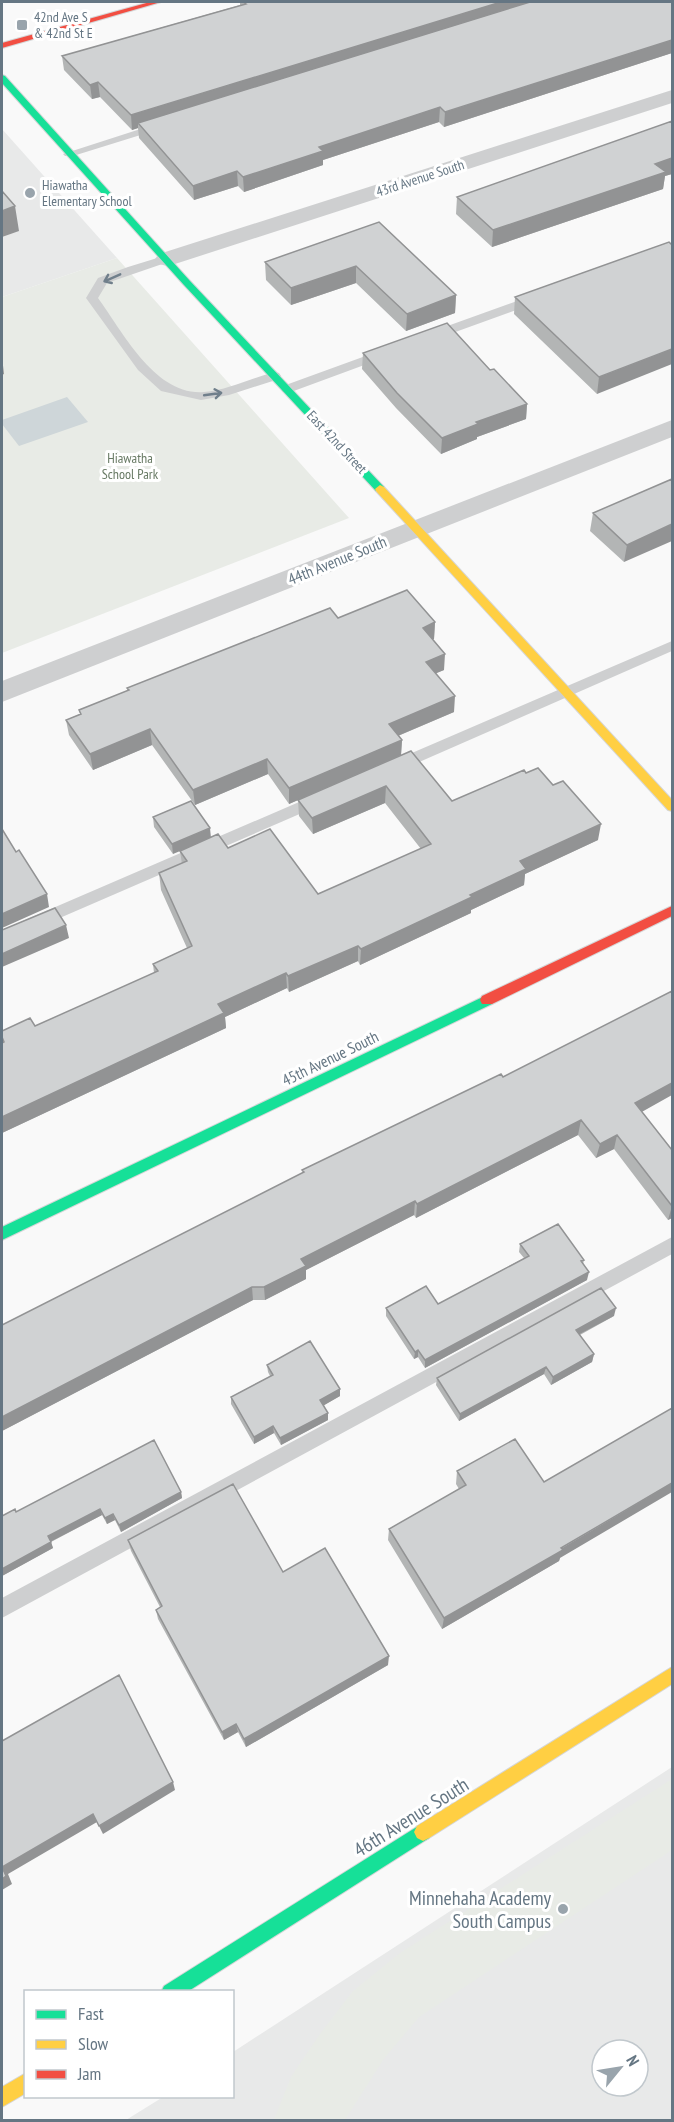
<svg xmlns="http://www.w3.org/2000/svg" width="674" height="2122" viewBox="0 0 674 2122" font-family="'PT Sans Narrow',sans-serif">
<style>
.built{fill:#e8e9e9;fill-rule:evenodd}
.green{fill:#e8ebe6}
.water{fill:#ced6d9}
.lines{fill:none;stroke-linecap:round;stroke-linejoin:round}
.fast-casing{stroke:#d5d6d7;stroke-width:2}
.slow-casing{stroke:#d5d6d7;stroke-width:2}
.jam-casing{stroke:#d5d6d7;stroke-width:2}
.lane{fill:#cecfd0;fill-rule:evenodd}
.street{fill:#cecfd0;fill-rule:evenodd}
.fast{fill:#16e098;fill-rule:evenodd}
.slow{fill:#ffcf43;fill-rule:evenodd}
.jam{fill:#f24e42;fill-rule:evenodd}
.wall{fill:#b3b5b5}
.shaded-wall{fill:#929394}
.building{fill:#d0d2d3;stroke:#929394;stroke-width:1.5}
.oneway{stroke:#707f8b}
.poi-dot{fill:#99a4ac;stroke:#fff;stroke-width:2}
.labels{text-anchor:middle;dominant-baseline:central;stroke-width:6;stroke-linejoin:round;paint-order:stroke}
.far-poi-label{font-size:14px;fill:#657683;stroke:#fff;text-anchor:start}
.far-street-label{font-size:14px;fill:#657683;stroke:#fff}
.far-park-label{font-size:14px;fill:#687a64;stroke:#fff}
.street-label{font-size:16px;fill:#657683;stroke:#fff}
.near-street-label{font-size:20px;fill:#657683;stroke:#fff}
.near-poi-label{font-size:20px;fill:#657683;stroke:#fff;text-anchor:end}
</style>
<rect width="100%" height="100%" fill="#f9f9f9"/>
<path class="built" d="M2,129L117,258L2,297Z
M672,1767V2120H126L163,2097L232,2096L233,2052ZM602,2050H638V2086H602Z"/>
<path class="green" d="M117,258L349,518L2,653V297Z
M672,1779V1850L419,2017L383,2060L345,2120H274L291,2077L320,2034L353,1991L400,1953Z"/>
<path class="water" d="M67,397L88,422L19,446L2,424V420Z"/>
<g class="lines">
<defs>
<path id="fast" d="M2,75L5,76L190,281L384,487V491H376L184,285L2,83Z
M487,995L492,996L494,1000L492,1004L2,1240V1227Z
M423,1823L429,1826L432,1832L429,1838L187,1992H161L164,1986Z"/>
<path id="slow" d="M380,485L384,487L672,800V811L668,810L376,491L375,489Z
M672,1667V1684L429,1838L423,1841L417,1838L414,1832L417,1826Z
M26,2073V2093L2,2107V2087Z"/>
<path id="jam" d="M150,2H161L2,48V43Z
M672,906V916L492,1004H482L480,1000L482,996Z"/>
</defs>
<use href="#fast" class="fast-casing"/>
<use href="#slow" class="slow-casing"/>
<use href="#jam" class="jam-casing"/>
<path class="lane" d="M159,123L164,126L163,128L73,156H65L63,154Z
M167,255L173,259L171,261L107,283L98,298C123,332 155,396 204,392C228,390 251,378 275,372L279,373L281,376L279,379L229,395L201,400L161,391L138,370L86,298L98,278L128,267Z
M534,295L538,296V302L436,339L432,340L426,336L428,333Z
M382,350L386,351V357L291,392H283L281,389L283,386Z
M672,641V651L401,770H391L389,766L391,762Z
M320,793L325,795L327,799L325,803L2,943V930Z
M672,1237V1254L2,1618V1598Z"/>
<path class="street" d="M672,90V103L175,264L167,266L159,264L155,259L159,254Z
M672,420V437L2,702V681Z"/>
<use href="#fast" class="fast"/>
<use href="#slow" class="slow"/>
<use href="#jam" class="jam"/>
</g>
<path class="wall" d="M240,2H672V53L444,127L439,122L323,160V165L244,192L238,186L194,200L139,138L138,128L132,130L100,97L92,99L64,70L62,56L240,5Z
M672,121V174L665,176L663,189L492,247L456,214L457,197Z
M379,222L456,295L455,313L406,331L356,283L291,305L266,280L265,262Z
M669,242L597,394L514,314L515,297Z
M363,353L490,370L527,404L526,419L477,437V439L441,454L396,408L362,369Z
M672,479L624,562L590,531L593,513Z
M338,618L435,622L434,639H433L444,670L436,673L454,712L398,736L402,740L401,755L452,801L598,840L525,874L524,885L471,910V913L360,965L358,961L289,992L287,988L225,1017L226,1028L2,1133V1031L35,1026L154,973L153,964L187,948L161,890L159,873L182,864L180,851L228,848L318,894L421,849L385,803L313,834L299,816L298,800L289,804L268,774L195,805L152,745L93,770L69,735L66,720L80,714L79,710L127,691V688Z
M191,801L173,854L154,827L153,817Z
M503,1077L642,1112L672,1150V1219V1218L668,1220L614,1149L596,1158L578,1135L416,1218L414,1215L306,1270V1279L265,1300H253L2,1431V1325L303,1173L302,1170Z
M520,1244L584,1260L583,1264L587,1280L425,1368L418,1357L414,1359L386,1316V1308L438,1304L524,1258L519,1252Z
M614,1316L580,1335L594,1354L592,1362L551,1385L544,1374L459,1421L436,1385L437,1378Z
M267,1365L340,1389V1396L324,1405L328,1420L281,1445L274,1433L254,1444L231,1404V1397L270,1376L268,1372Z
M457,1471L560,1558L559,1561L442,1629L388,1540L389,1529L459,1489L456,1484Z
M181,1492L182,1498L121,1532L115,1520L107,1524L102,1515L51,1542L53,1548L2,1576V1516L16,1512Z
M128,1540L388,1665L246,1747L238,1732L224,1740L158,1619L156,1610L160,1607L131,1551Z"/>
<path class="shaded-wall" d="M501,2H546L138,123V128L132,130L131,115Z
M672,40V53L444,127L445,112Z
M98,82L100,97L92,99L90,85Z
M440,107L439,122L323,160V165L244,192L243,177L319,147Z
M672,158V174L665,176L663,189L492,247L493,230L655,164Z
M237,171L238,186L194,200L193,186Z
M15,206L19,231L2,237V211Z
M356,266V283L291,305V288Z
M456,295L455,313L406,331L407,314Z
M672,349V364L597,394L599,377Z
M2,357L4,374L2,375Z
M527,404L526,419L477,437V439L441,454L442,438L476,422Z
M672,524V541L624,562L627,545Z
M435,622L434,639L422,644L423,628Z
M445,654L444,670L425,678L426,662Z
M455,696L454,712L388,740L389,724Z
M150,729L152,745L93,770L90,754Z
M402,740L401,755L289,804V788Z
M267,759L268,774L195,805L193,790Z
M386,786L385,803L313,834L312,818Z
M601,824L598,840L525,874L524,885L471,910V913L360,965L361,949L520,861Z
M210,828L211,838L173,854L172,844Z
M47,894L49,907L2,928V914Z
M66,925L69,938L2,967V954Z
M358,946V961L289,992L288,976Z
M286,973L287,988L225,1017L226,1028L2,1133V1117L218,1004Z
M672,1083V1095L631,1118L635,1103Z
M581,1120L578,1135L416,1218L417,1204Z
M617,1135L614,1149L596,1158L600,1144Z
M415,1201L414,1215L306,1270V1279L265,1300L264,1287L301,1259Z
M672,1206V1218L668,1220Z
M589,1272L587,1280L425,1368V1360Z
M252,1287L253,1300L2,1431V1417Z
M616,1308L614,1316L574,1337L576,1330Z
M418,1350V1357L414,1359L415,1352Z
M594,1354L592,1362L551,1385L553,1377Z
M546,1367L544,1374L459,1421L460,1414Z
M340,1389V1396L321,1407L320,1400Z
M328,1413V1420L281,1445L280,1438Z
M273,1426L274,1433L254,1444V1437Z
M672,1483V1492L560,1558L559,1561L442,1629L444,1618Z
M181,1492L182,1498L121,1532L119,1525Z
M100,1509L102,1515L50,1542L48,1536Z
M113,1514L115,1520L107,1524L105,1518Z
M51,1542L53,1548L2,1576V1569Z
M389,1656L388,1665L246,1747L244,1739Z
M236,1724L238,1732L224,1740L222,1732Z
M173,1782L175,1790L103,1834L99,1826Z
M93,1814L97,1822L8,1874L12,1884L2,1890V1867Z"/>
<path class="building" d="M243,2H501L131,115L98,82L90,85L62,56L246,4Z
M530,2H672V40L445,112L440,107L319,147L323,151L243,177L237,171L193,186L138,123Z
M672,121V158L655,164L666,172L493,230L457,197Z
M2,191L15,206L2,211Z
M379,222L456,295L407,314L356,266L291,288L265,262Z
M669,242L672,245V349L599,377L515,297Z
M447,323L490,370L494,369L527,404L476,422L478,424L442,438L397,393L363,353Z
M672,479V524L627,545L593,513Z
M407,590L435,622L423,628L445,654L426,662L455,696L389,724L402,740L289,788L267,759L193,790L150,729L90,754L66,720L81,714L79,710L129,690L127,688L330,608L338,618Z
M411,751L452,801L524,770L526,773L538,768L553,785L563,781L601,824L520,861L526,869L470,895L472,897L361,949L358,946L288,976L286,973L218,1004L224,1013L2,1117V1043L4,1042L2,1037V1031L30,1018L35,1026L158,971L153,964L192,946L159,873L187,861L180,851L218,834L228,848L270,829L318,894L431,844L386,786L312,818L298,800Z
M191,801L210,828L172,844L153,817Z
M2,829L16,852L19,850L47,894L2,914Z
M55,908L66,925L2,954V930Z
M672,991V1083L635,1103L672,1150V1206L617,1135L600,1144L581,1120L417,1204L415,1201L301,1259L306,1266L264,1287H252L2,1417V1325L304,1172L302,1170L501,1074L503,1077Z
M558,1224L584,1260L581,1261L589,1272L425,1360L418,1350L415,1352L386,1308L426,1286L438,1304L529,1256L520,1244Z
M601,1288L616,1308L576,1330L594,1354L553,1377L546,1367L460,1414L437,1378Z
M310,1341L340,1389L320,1400L328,1413L280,1438L273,1426L254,1437L231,1397L273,1375L267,1365Z
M672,1408V1483L561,1548L563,1550L444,1618L389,1529L466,1485L457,1471L515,1439L544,1482Z
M154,1440L181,1492L119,1525L113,1514L105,1518L100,1509L48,1536L51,1542L2,1569V1516L15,1509L16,1512Z
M233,1484L283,1572L325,1548L389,1656L244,1739L236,1724L222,1732L156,1610L162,1606L128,1540Z
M119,1675L173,1782L99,1826L93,1814L2,1867L6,1876L2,1879V1741Z"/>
<defs><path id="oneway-shaft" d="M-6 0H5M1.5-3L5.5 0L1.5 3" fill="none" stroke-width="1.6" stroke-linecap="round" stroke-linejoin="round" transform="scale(1.5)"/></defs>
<g class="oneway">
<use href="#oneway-shaft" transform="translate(112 278) rotate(156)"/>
<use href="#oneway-shaft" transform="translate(213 394) rotate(-8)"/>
</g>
<g class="poi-dot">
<rect x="16" y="19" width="12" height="12" rx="3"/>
<circle cx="30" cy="193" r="6"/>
<circle cx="563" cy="1909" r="6"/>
</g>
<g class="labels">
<g class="far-poi-label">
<text x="34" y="17">42nd Ave S<tspan x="34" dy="16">&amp; 42nd St E</tspan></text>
<text x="42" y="185">Hiawatha<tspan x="42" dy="16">Elementary School</tspan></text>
</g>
<g class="far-street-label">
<text transform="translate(420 178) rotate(-18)">43rd Avenue South</text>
<text transform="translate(337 442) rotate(47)">East 42nd Street</text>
</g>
<g class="far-park-label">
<text x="130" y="458">Hiawatha<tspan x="130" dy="16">School Park</tspan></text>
</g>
<g class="street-label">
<text transform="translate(337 560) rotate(-22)">44th Avenue South</text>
<text transform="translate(330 1058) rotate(-26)">45th Avenue South</text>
</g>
<g class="near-street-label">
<text transform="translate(411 1817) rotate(-32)">46th Avenue South</text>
</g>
<g class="near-poi-label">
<text x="551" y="1898">Minnehaha Academy<tspan x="551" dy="23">South Campus</tspan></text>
</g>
</g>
<rect width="674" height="2122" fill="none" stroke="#657683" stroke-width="6"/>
<rect x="24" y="1990" width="210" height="108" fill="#ffffff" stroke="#c1c8cd" stroke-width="1.5"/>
<rect x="36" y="2010" width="30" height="9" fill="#16e098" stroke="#c1c8cd" stroke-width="1.5"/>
<text x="78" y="2020" font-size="18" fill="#657683">Fast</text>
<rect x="36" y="2040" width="30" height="9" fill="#ffcf43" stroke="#c1c8cd" stroke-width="1.5"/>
<text x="78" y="2050" font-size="18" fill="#657683">Slow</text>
<rect x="36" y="2070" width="30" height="9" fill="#f24e42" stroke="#c1c8cd" stroke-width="1.5"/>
<text x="78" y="2080" font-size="18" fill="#657683">Jam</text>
<g transform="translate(620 2068) rotate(60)"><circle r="28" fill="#ffffff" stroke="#c1c8cd" stroke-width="1.5"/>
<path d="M0-4.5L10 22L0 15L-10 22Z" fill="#99a4ac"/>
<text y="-9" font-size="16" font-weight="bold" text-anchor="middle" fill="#657683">N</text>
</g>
</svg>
